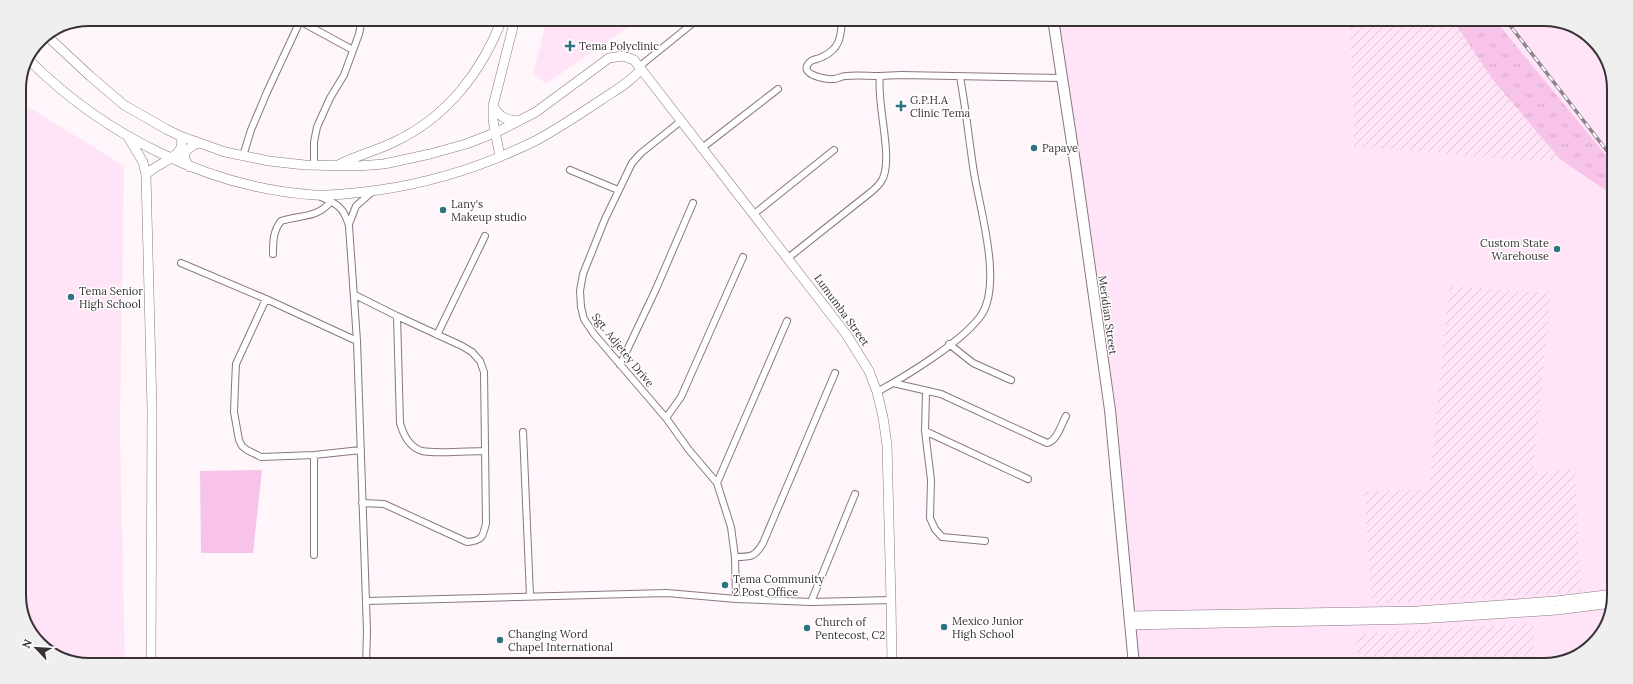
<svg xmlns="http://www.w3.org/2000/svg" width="1633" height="684" viewBox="0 0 1633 684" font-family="Lora,serif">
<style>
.built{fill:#ffe4f7}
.industrial{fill:url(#industrial-furrows)}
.grass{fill:url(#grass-tufts)}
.garden{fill:#f8c3e9}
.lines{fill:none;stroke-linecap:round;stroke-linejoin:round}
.street-casing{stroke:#887783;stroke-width:8}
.secondary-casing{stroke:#887783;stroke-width:10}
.primary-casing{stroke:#887783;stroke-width:12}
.street{stroke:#fff;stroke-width:6}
.secondary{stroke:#fff;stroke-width:9}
.primary{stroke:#fff;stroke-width:10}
.rail-casing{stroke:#8d858a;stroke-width:3.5}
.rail{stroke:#fff;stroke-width:2;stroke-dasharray:6;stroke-linecap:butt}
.poi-dot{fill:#2f7383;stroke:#fff;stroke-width:1.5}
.labels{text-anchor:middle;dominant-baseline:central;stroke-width:3;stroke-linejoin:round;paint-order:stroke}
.poi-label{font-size:11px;fill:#393136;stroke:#fff;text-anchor:start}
.street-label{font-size:11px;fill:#393136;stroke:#fff}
.rim{fill:none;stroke:#393136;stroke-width:2}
</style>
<defs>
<pattern id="industrial-furrows" width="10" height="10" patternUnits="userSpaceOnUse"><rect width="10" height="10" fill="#ffe4f7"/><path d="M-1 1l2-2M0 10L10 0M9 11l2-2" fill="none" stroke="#dbc4d4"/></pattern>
<pattern id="grass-tufts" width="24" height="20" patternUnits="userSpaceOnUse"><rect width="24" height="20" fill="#f8c3e9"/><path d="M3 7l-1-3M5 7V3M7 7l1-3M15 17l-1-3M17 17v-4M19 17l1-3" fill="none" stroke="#d5a8c8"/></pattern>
</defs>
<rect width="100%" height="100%" fill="#fef6fb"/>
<path class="built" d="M547,19H640L546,84L533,73Z
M1052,19H1544L1570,24L1600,47L1614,85V595L1609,621L1583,653L1544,665H1135L1102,362Z
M19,101L124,166L120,428L125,665H89L63,660L33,637L19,600Z"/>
<path class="industrial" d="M1350,19H1452L1495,81L1560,159L1534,161L1354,146Z
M1449,286L1551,293L1533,473L1575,469L1581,592L1372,604L1364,492L1429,489Z
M1533,623L1534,662L1529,663V665H1358L1356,634Z"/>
<path class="grass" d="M1452,19H1494L1614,165V196L1560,159L1494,81Z"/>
<path class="garden" d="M262,470L253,553H201L200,471Z"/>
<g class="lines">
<defs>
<path id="street" d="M296,19L353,50
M842,19C841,37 840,49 822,57C819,59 814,59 811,61C795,74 826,80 834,79C838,79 841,76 846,76C857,75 868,76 879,76
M640,66L698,19
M681,121L641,153L632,163L605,219L583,274L580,291L581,307L584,319L594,334L666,418L689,450L717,483L731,527L735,557L736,599
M702,148L778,89
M243,156L251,130L267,92L301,19
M314,165V142L317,127L330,98L344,75L359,34L362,19
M570,170L618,190
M321,197C338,204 344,208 349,226L357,341L367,631L366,665
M754,214L834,150
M349,224L356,206L372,192
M273,254C273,242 273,231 281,221C299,215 319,218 331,201
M788,258L871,192C876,188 881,183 883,178C893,155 876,102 880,76L901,75L1061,78
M181,263L266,299L357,341
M355,295L397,316L462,346L472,352L480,361L484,372L486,523C483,537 482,541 467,542L384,504L362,503
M266,299L236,364L235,385L234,412L239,440L242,446L247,450L261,457L314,455L361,450
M397,316L400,423C403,434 409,447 422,451C435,454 470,451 484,451
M437,335L485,236
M949,344L973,363L1011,380
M620,365L656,289L693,203
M893,383L941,394L1047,443C1057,441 1061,425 1066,416
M877,392C906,376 964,341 982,314C1002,282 980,209 974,173C969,141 966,109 960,77
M926,392L925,431L931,480L930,518L935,529L942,537L985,541
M666,418L681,397L743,257
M925,431L1028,479
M523,432L530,596
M717,483L787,321
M314,555V455
M735,557C751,557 755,557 763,543L835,373
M366,601L667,593L736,599L811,602L891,600
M811,602L855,494"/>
<path id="secondary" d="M46,35L90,76L124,105L166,129L180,136L225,152L269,161L305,165L358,166L384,164L430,154L466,144L497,132L536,112L609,58L623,56L634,60L846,334L869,371L877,392L883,417L887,445L891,600L892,665
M30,61C104,135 209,188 314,195C336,196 357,193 379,190C434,182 487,165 537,140C559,128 580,114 601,100C614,91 631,82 641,69
M493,106C500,118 507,120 519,121
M128,137L143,162L146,175L152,409L151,665
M500,157L493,120V106L515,19
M340,164C358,155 376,151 394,142C446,118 482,72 502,19
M190,167C179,154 186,149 198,143
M146,175C156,162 190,157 180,136
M1130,616L1417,611L1556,601L1614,594
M1130,625L1418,619L1557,610L1612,603"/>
<path id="primary" d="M1053,19L1076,169L1110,410L1134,665"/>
</defs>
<use href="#street" class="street-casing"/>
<use href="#secondary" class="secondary-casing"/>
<use href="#primary" class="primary-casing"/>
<use href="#street" class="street"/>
<use href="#secondary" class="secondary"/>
<use href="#primary" class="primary"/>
<defs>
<path id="rail" d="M1505,19L1614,160"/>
</defs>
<use href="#rail" class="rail-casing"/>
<use href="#rail" class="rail"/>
</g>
<g class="poi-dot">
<path d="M568 40h4v4h4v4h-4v4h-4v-4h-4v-4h4z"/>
<path d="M899 100h4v4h4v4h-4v4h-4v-4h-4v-4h4z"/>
<circle cx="1034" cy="148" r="4"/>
<circle cx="443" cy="210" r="4"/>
<circle cx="1557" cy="249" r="4"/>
<circle cx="71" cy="297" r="4"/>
<circle cx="725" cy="585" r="4"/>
<circle cx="944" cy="627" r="4"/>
<circle cx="807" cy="628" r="4"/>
<circle cx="500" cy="640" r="4"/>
</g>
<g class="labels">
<g class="poi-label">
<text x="579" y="46">Tema Polyclinic</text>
<text x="910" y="100">G.P.H.A<tspan x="910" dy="13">Clinic Tema</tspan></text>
<text x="1042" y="148">Papaye</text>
<text x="451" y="204">Lany's<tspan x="451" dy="13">Makeup studio</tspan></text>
<text x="1549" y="243" text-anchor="end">Custom State<tspan x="1549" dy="13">Warehouse</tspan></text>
<text x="79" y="291">Tema Senior<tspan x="79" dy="13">High School</tspan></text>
<text x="733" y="579">Tema Community<tspan x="733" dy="13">2 Post Office</tspan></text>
<text x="952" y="621">Mexico Junior<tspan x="952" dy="13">High School</tspan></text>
<text x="815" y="622">Church of<tspan x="815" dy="13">Pentecost, C2</tspan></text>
<text x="508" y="634">Changing Word<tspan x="508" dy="13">Chapel International</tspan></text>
</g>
<g class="street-label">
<text transform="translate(842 310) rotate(54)">Lumumba Street</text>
<text transform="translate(1108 315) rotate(82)">Meridian Street</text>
<text transform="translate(623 350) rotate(51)">Sgt. Adjetey Drive</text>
</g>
</g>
<path d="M0 0H1633V684H0ZM89 26H1544A63 63 0 0 1 1607 89V595A63 63 0 0 1 1544 658H89A63 63 0 0 1 26 595V89A63 63 0 0 1 89 26Z" fill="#efefef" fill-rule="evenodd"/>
<path class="rim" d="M89 26H1544A63 63 0 0 1 1607 89V595A63 63 0 0 1 1544 658H89A63 63 0 0 1 26 595V89A63 63 0 0 1 89 26Z"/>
<g transform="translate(36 648) rotate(295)" stroke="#ffffff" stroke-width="3" paint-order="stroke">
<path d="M0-3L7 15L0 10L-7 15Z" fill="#393136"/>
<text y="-6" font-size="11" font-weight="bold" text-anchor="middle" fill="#393136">N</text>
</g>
</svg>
